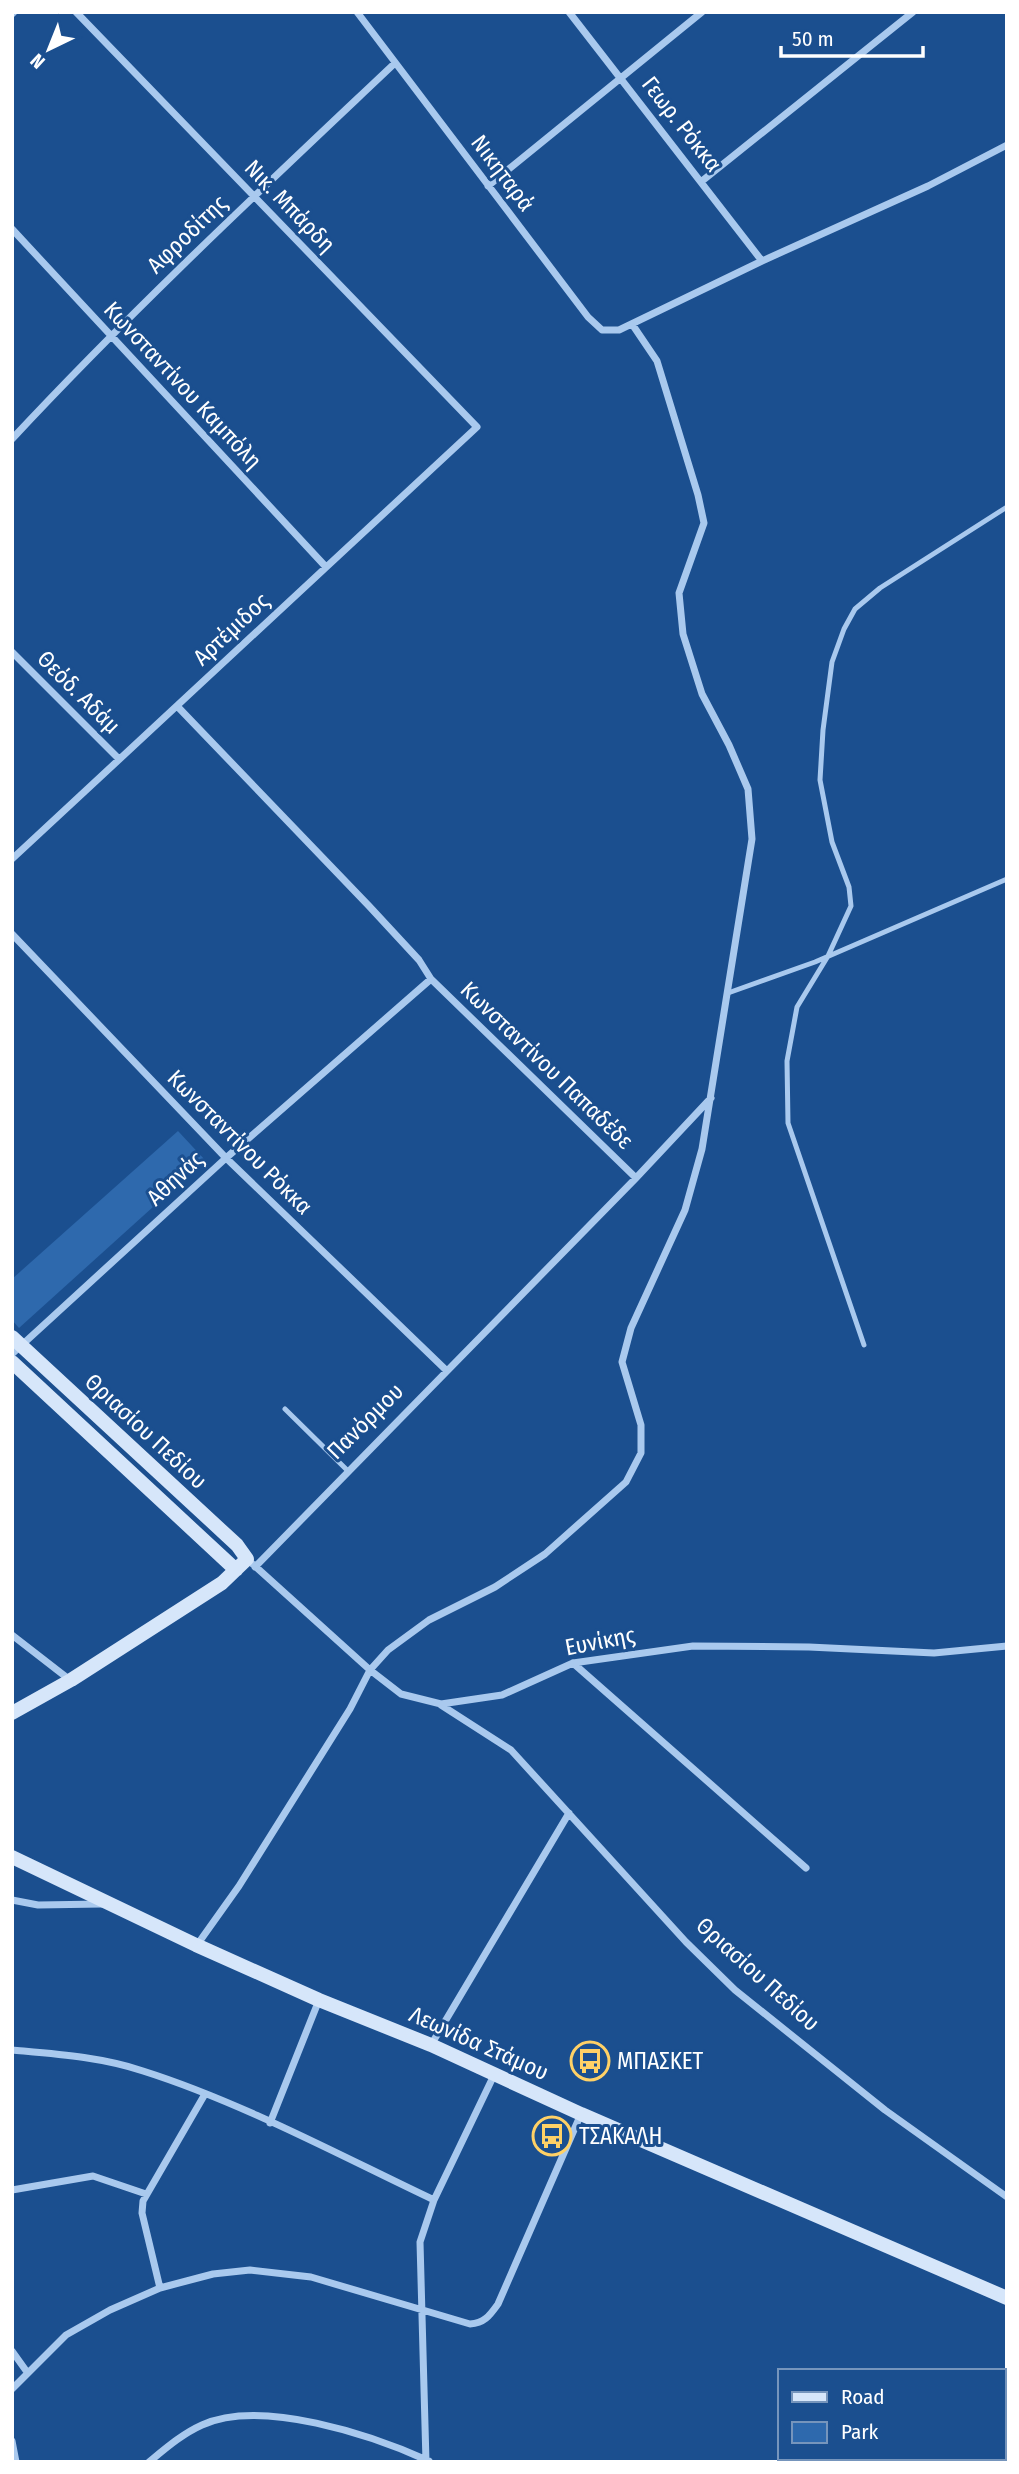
<svg xmlns="http://www.w3.org/2000/svg" width="1019" height="2474" viewBox="0 0 1019 2474" font-family="'Fira Sans Condensed',sans-serif">
<style>
.green{fill:#2e69ad}
.lines{fill:none;stroke-linecap:round;stroke-linejoin:round}
.service{stroke:#a9c9ee;stroke-width:5}
.minor{stroke:#a9c9ee;stroke-width:7}
.secondary{stroke:#d6e6fa;stroke-width:14}
.labels{text-anchor:middle;dominant-baseline:central;stroke-width:6;stroke-linejoin:round;paint-order:stroke}
.street-label{font-size:23px;fill:#fff;stroke:#1b4f8f}
.poi-label{font-size:23px;fill:#fff;stroke:#1b4f8f;text-anchor:start}
</style>
<rect width="100%" height="100%" fill="#1b4f8f"/>
<path class="green" d="M178,1131L205,1160L19,1328L12,1320V1279Z"/>
<g class="lines">
<path class="service" d="M728,993L815,962L1007,879
M864,1345L788,1123L787,1061L797,1007L828,956L851,906L849,887L832,842L820,780L823,730L832,662L844,629L855,609L880,588L1007,507
M285,1409L348,1471"/>
<path class="minor" d="M357,12L588,317L602,330H619L762,261L928,186L1007,145
M569,12L762,261
M12,14L14,12
M702,181L913,12
M488,186L702,12
M12,229L326,567
M12,439C134,308 265,186 395,63
M12,652L119,759
M177,706L369,906L419,960L431,979L636,1178
M12,859L477,427L76,12
M12,934L226,1158L447,1371
M12,1354L226,1158L431,979
M247,1559L370,1670L401,1694L441,1704L502,1695L573,1663L693,1646L809,1647L934,1653L1007,1646
M255,1567L636,1178L711,1098
M12,1635L70,1680
M573,1663L806,1868
M441,1705L511,1750L686,1942L735,1990L885,2110L1007,2197
M12,1900L38,1905L102,1904
M197,1945L239,1886L350,1709L370,1670L388,1650L429,1620L495,1587L545,1554L626,1482L641,1453V1425L622,1362L631,1328L685,1210L702,1149L752,839L748,789L729,745L702,694L683,634L679,593L704,523L698,495L657,361L632,324
M431,2045L569,1813
M12,2050C56,2054 101,2057 143,2071C241,2102 341,2156 434,2200
M270,2123L319,2000
M12,2190L93,2176L146,2194
M160,2288L142,2213L143,2201L205,2094
M12,2351L27,2372
M12,2389L66,2335L110,2310L160,2288L213,2274L250,2270L311,2277L470,2324C485,2323 490,2315 498,2304L581,2114
M12,2441L16,2462
M149,2462C166,2448 182,2434 202,2425C261,2398 372,2435 429,2461
M426,2462L420,2242L434,2200L495,2073"/>
<path class="secondary" d="M12,1337L237,1545L247,1559L222,1583L71,1680L12,1713
M12,1362L236,1570
M12,1857L196,1945L319,2000L431,2045L581,2114L1007,2298"/>
</g>
<defs>
<symbol id="bus-ring" viewBox="-11 -11 22 22"><circle r="9.5" fill="#1b4f8f" stroke="#ffd166" stroke-width="1.5"/><path d="M-5-6H5V4H4V6H2V4H-2V6H-4V4H-5ZM-3.5-4V0h7V-4ZM-3.5 1.2v1.5H-2V1.2ZM2 1.2v1.5H3.5V1.2Z" fill="#ffd166"/></symbol>
</defs>
<g fill-rule="evenodd">
<use href="#bus-ring" x="568" y="2039" width="44" height="44"/>
<use href="#bus-ring" x="530" y="2114" width="44" height="44"/>
</g>
<g class="labels">
<g class="street-label">
<text transform="translate(682 124) rotate(52)">Γεωρ. Ρόκκα</text>
<text transform="translate(503 173) rotate(53)">Νικηταρά</text>
<text transform="translate(290 206) rotate(46)">Νικ. Μπάρδη</text>
<text transform="translate(187 234) rotate(-44)">Αφροδίτης</text>
<text transform="translate(183 385) rotate(47)">Κωνσταντίνου Καμπόλη</text>
<text transform="translate(231 629) rotate(-43)">Αρτέμιδος</text>
<text transform="translate(79 692) rotate(45)">Θεόδ. Αδάμ</text>
<text transform="translate(547 1065) rotate(44)">Κωνσταντίνου Παπαδέδε</text>
<text transform="translate(240 1142) rotate(45)">Κωνσταντίνου Ρόκκα</text>
<text transform="translate(175 1178) rotate(-43)">Αθηνάς</text>
<text transform="translate(365 1421) rotate(-45)">Πανόρμου</text>
<text transform="translate(146 1431) rotate(43)">Θριασίου Πεδίου</text>
<text transform="translate(600 1641) rotate(-11)">Ευνίκης</text>
<text transform="translate(758 1974) rotate(42)">Θριασίου Πεδίου</text>
<text transform="translate(479 2043) rotate(24)">Λεωνίδα Στάμου</text>
</g>
<g class="poi-label">
<text x="617" y="2061">ΜΠΑΣΚΕΤ</text>
<text x="579" y="2136">ΤΣΑΚΑΛΗ</text>
</g>
</g>
<rect width="1019" height="2474" fill="none" stroke="#ffffff" stroke-width="28"/>
<rect x="778" y="2369" width="228" height="91" fill="#1b4f8f" stroke="#7695bc" stroke-width="2"/>
<rect x="792" y="2392" width="35" height="10" fill="#d6e6fa" stroke="#7695bc" stroke-width="2"/>
<text x="841" y="2404" font-size="21" fill="#ffffff">Road</text>
<rect x="792" y="2422" width="35" height="21" fill="#2e69ad" stroke="#7695bc" stroke-width="2"/>
<text x="841" y="2439" font-size="21" fill="#ffffff">Park</text>
<g transform="translate(49 49) rotate(223)" stroke="#1b4f8f" stroke-width="5" paint-order="stroke">
<path d="M0-5L12 26L0 18L-12 26Z" fill="#ffffff"/>
<text y="-10" font-size="19" font-weight="bold" text-anchor="middle" fill="#ffffff">N</text>
</g>
<path d="M781 46v10h142v-10" fill="none" stroke="#ffffff" stroke-width="3.5"/>
<text x="792" y="46" font-size="21" fill="#ffffff" stroke="#1b4f8f" stroke-width="5" paint-order="stroke">50 m</text>
</svg>
